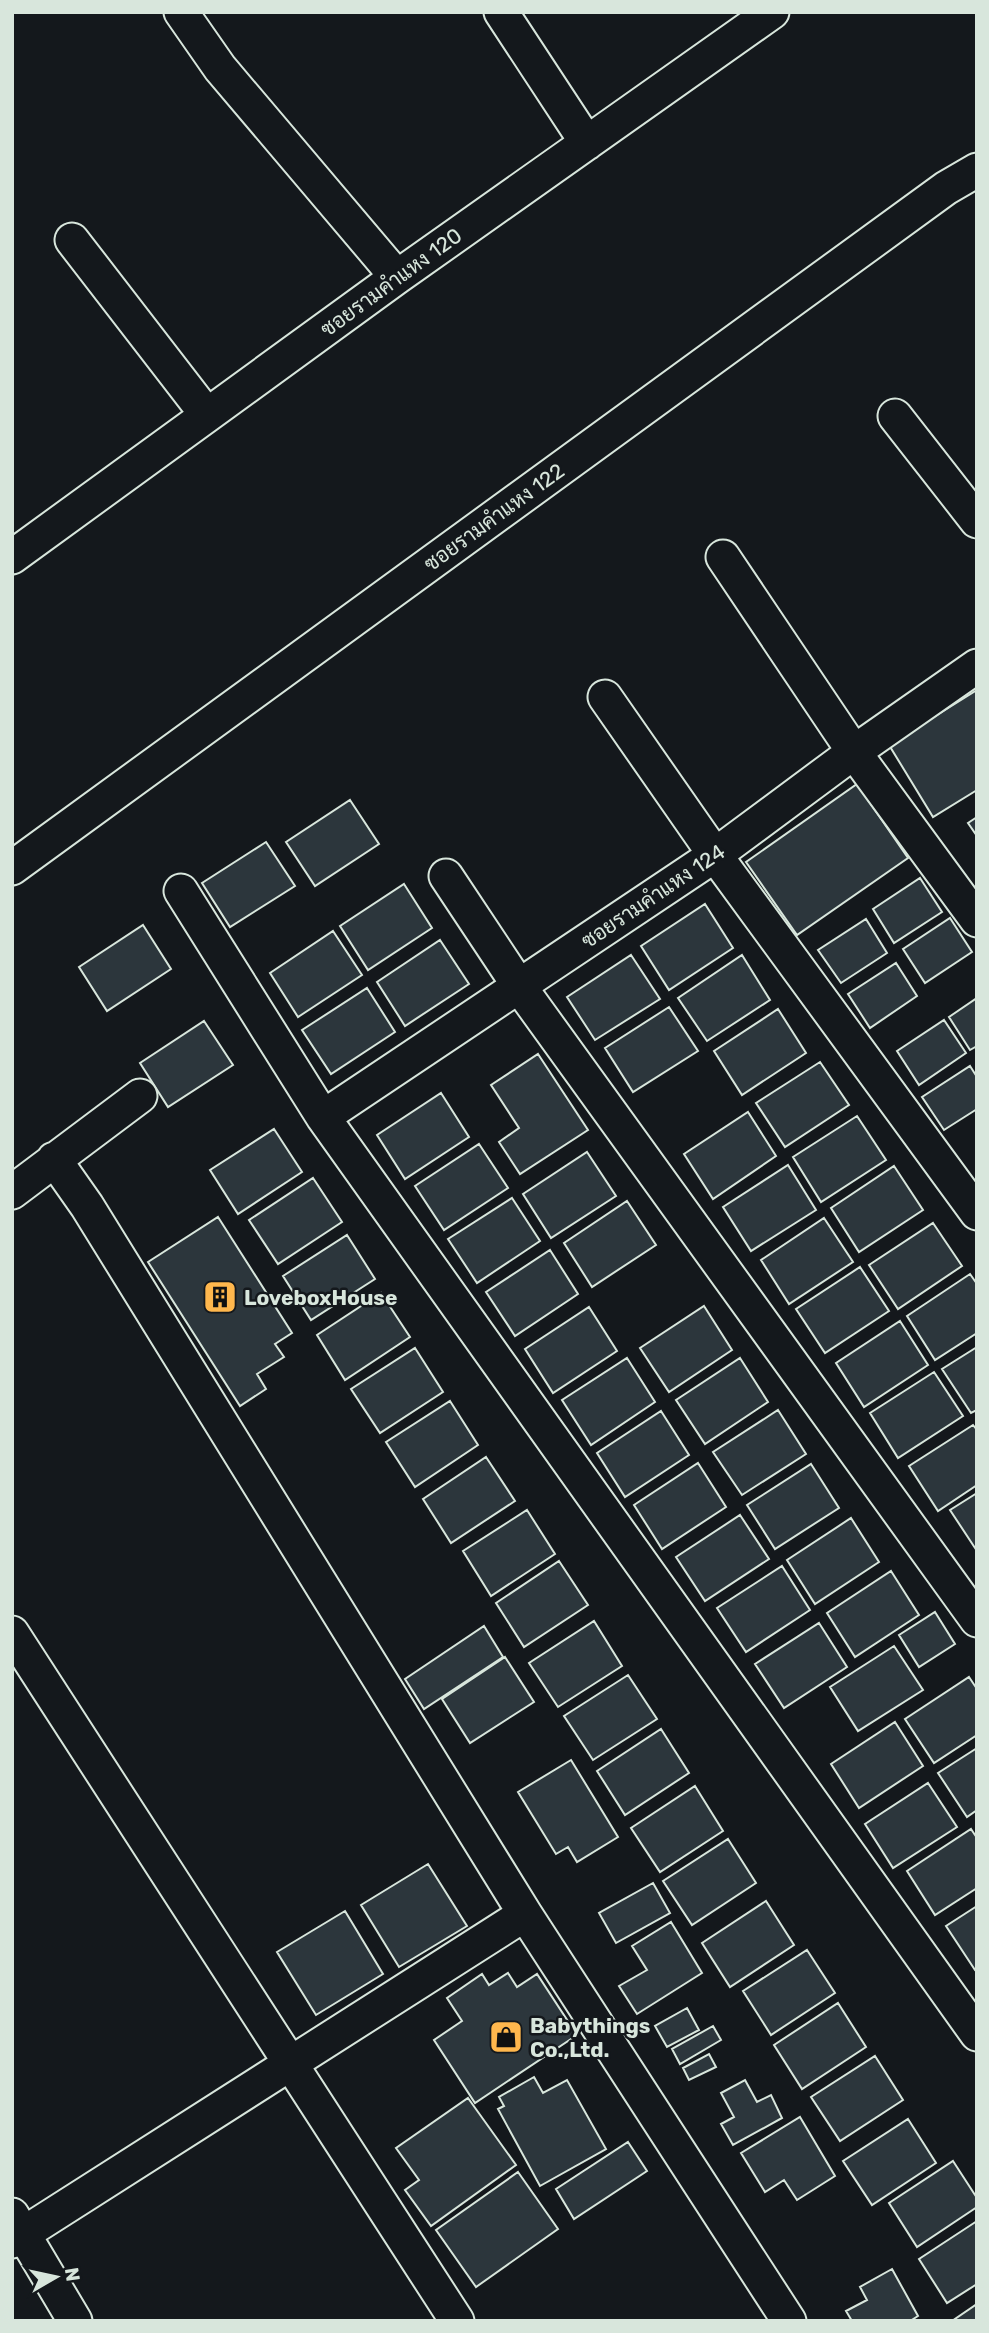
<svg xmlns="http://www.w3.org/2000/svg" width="989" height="2333" viewBox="0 0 989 2333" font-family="Rubik,Sarabun,sans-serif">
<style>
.building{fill:#2c363c;stroke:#d8e6dc;stroke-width:2}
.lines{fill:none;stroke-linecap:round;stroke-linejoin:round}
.street-casing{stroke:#d8e6dc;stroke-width:37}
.street{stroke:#14181c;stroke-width:33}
.labels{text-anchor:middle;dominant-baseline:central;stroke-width:5;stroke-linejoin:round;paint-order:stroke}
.street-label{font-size:21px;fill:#d8e6dc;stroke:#14181c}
.poi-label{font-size:21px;font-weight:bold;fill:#d8e6dc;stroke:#14181c;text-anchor:start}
</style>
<rect width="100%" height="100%" fill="#14181c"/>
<path class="building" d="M977,690V790L933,817L889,745Z
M857,784L908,858L797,935L746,862Z
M350,800L379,844L315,886L286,842Z
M977,817V836L968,823Z
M266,842L295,886L230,927L202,883Z
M920,878L942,912L894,943L873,909Z
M404,884L432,928L368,970L340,926Z
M705,904L733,948L669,990L641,946Z
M950,918L972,952L925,983L903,949Z
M866,919L887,953L841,983L818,950Z
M143,925L171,969L107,1011L79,967Z
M333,931L362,975L298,1017L270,973Z
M440,940L469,984L405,1026L377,982Z
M631,955L660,999L595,1040L567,997Z
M742,955L770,1000L707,1041L678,998Z
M896,963L917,996L870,1028L848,994Z
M367,988L395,1032L331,1074L302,1030Z
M977,998V1046L970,1050L949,1017Z
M669,1007L698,1051L633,1092L605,1048Z
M778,1009L806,1053L742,1095L714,1051Z
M944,1020L966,1053L919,1085L897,1051Z
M204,1021L233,1065L168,1107L140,1063Z
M538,1054L588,1130L520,1174L499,1142L519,1128L491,1085Z
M820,1062L849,1105L785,1147L756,1103Z
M970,1066L977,1077V1109L944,1130L922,1097Z
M441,1093L469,1137L405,1179L377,1135Z
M748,1112L776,1156L713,1199L684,1154Z
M857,1116L886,1160L821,1202L793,1157Z
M274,1129L302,1172L238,1214L210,1170Z
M479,1144L508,1188L444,1230L415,1186Z
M587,1152L616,1196L551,1238L523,1194Z
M788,1165L816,1210L751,1251L723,1207Z
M894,1166L923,1210L859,1252L831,1208Z
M313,1178L342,1222L278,1264L249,1220Z
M512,1198L540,1241L477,1283L448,1239Z
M627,1201L656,1245L592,1287L564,1243Z
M218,1217L292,1333L275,1344L284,1357L257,1374L266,1389L240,1406L148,1262Z
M824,1218L853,1262L789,1304L761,1260Z
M933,1223L962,1266L898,1309L869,1265Z
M347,1235L375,1279L311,1320L283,1276Z
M550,1250L578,1294L515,1336L486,1292Z
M860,1267L889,1311L825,1353L796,1309Z
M970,1274L977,1284V1333L935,1360L907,1316Z
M381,1293L410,1337L345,1380L317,1335Z
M704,1306L732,1350L669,1392L640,1348Z
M589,1307L617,1351L553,1393L525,1349Z
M900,1321L928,1365L864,1407L836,1363Z
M977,1347V1410L971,1413L942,1369Z
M415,1348L443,1392L380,1433L351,1389Z
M627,1358L655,1402L591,1445L562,1400Z
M740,1358L768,1402L705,1444L676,1400Z
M934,1372L963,1416L898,1458L870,1413Z
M450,1401L478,1445L415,1487L386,1442Z
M778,1410L806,1454L742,1495L713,1452Z
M661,1411L689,1455L625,1497L597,1453Z
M973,1425L977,1430V1485L938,1511L909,1466Z
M486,1457L515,1501L451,1543L423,1499Z
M698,1463L726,1507L662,1549L634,1505Z
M811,1464L839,1508L775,1549L747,1505Z
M977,1493V1551L950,1510Z
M527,1510L555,1554L491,1596L463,1551Z
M740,1515L769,1559L705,1601L676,1557Z
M851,1518L879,1562L815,1604L787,1560Z
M559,1561L588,1605L524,1647L496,1603Z
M782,1566L810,1610L746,1652L717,1608Z
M891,1571L919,1615L855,1657L827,1613Z
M935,1612L955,1644L919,1667L899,1635Z
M594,1621L622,1666L558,1707L529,1663Z
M819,1623L847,1667L784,1708L755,1664Z
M484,1626L503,1657L424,1709L405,1679Z
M894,1646L923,1690L858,1731L830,1687Z
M505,1657L534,1702L470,1743L442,1699Z
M628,1675L657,1719L593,1760L564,1716Z
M969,1677L977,1689V1735L934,1763L905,1719Z
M895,1722L923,1766L859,1808L831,1764Z
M661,1729L689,1773L625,1815L597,1771Z
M977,1748V1810L967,1817L938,1773Z
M571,1760L618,1837L577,1862L568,1847L556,1854L518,1792Z
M928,1783L957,1827L893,1868L865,1824Z
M695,1786L723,1831L660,1872L631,1828Z
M971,1829L977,1838V1888L935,1915L907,1871Z
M728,1839L756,1883L692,1925L663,1881Z
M428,1864L467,1926L399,1967L361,1905Z
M653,1883L670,1913L616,1943L599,1913Z
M766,1901L794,1945L730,1987L702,1943Z
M977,1906V1969L975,1970L946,1926Z
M345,1911L383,1974L316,2015L277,1952Z
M671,1922L702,1973L637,2014L619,1986L647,1970L632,1946Z
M807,1950L835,1993L771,2035L743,1991Z
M508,1973L517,1987L537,1974L577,2035L475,2103L434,2040L462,2021L447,1998L482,1974L489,1985Z
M838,2003L866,2047L802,2089L774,2045Z
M687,2008L699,2030L667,2047L655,2026Z
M713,2026L721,2040L680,2064L672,2049Z
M709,2054L716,2067L689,2080L683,2068Z
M875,2056L903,2100L840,2141L811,2097Z
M534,2077L543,2093L567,2080L606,2149L540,2186L498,2109L504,2106L499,2097Z
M745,2080L757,2102L771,2095L782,2118L733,2145L721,2124L734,2117L721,2093Z
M468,2098L516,2165L431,2226L405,2190L419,2180L396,2148Z
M800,2117L835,2176L797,2200L784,2180L765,2192L741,2153Z
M908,2119L936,2163L872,2205L843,2161Z
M628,2142L647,2171L574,2219L556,2189Z
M953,2161L977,2198V2207L917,2247L889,2203Z
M518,2172L558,2229L476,2287L436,2230Z
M977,2221V2284L947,2303L919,2259Z
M892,2269L918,2316L910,2321H852L846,2311L867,2300L860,2287Z
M977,2304V2321H952Z"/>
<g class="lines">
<defs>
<path id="street" d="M181,12L220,68L397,277
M501,12L587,143
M72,240L207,415
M895,416L977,521
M12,557L397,277L772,12
M723,557L854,752L977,920
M605,697L715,855L977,1213
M12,868L946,188L977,170
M446,876L519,986L977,1620
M181,891L323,1117L977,2034
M323,1117L715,855L854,752L977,666
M54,1159L87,1206L525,1914L789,2321
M12,1192L140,1096
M12,1633L457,2321
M12,2215L75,2321
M12,2241L525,1914"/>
</defs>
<use href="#street" class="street-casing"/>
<use href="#street" class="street"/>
</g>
<defs>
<symbol id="building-square" viewBox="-11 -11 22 22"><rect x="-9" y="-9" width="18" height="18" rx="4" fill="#ffb74d" stroke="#14181c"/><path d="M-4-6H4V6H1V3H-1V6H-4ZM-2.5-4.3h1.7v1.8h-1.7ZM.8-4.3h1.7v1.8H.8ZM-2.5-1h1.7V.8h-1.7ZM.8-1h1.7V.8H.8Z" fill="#111"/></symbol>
<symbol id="shop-square" viewBox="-11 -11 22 22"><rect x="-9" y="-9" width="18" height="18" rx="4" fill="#ffb74d" stroke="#14181c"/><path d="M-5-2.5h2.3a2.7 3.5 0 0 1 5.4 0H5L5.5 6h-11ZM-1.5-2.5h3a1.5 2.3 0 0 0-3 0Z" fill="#111"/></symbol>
</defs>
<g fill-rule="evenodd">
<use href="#building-square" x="201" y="1278" width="38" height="38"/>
<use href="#shop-square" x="487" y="2018" width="38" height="38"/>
</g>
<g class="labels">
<g class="street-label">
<text transform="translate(391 282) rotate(-36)">ซอยรามคำแหง 120</text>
<text transform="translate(494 517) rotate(-36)">ซอยรามคำแหง 122</text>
<text transform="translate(653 896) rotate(-34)">ซอยรามคำแหง 124</text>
</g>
<g class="poi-label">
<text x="244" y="1297">LoveboxHouse</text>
<text x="530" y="2025">Babythings<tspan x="530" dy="24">Co.,Ltd.</tspan></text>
</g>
</g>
<rect width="989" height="2333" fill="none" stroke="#d8e6dc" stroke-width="28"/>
<g transform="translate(56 2277) rotate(81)" stroke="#14181c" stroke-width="5" paint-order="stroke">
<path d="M0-5L12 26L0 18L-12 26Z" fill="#d8e6dc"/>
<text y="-10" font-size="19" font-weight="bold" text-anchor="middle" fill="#d8e6dc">N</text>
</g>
</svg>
